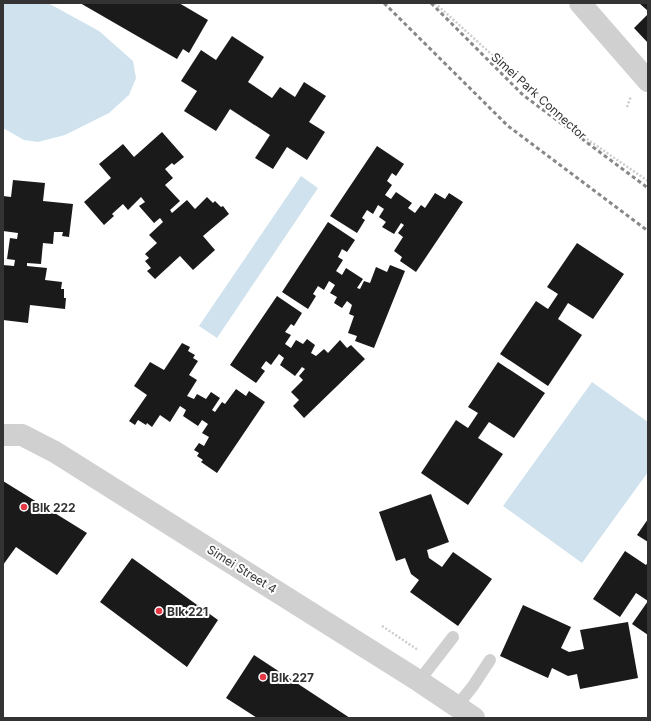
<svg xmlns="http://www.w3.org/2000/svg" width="651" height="721" viewBox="0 0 651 721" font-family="Inter,sans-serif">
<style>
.water{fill:#cfe2ee}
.building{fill:#1a1a1a}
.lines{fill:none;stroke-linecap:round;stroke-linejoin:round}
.path{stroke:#cdcdcd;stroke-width:2.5;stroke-dasharray:2 2;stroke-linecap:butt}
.lane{stroke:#d0d0d0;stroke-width:12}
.street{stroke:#d0d0d0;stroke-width:22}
.rail{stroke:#888;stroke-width:3;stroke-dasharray:4 3;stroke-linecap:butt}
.poi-dot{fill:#e63946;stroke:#fff;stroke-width:1.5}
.labels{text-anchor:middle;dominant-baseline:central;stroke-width:4;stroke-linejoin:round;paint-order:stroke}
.street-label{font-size:12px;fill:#333;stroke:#fff}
.poi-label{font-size:12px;font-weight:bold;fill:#333;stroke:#fff;text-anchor:start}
</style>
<rect width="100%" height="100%" fill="#fff"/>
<path class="water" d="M3,3H48L99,31L133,61L136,78L129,95L109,113L65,135L38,142L24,140L3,128Z
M301,176L318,188L217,338L199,326Z
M592,382L648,422V472L582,563L503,506Z"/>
<path class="building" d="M80,3H179L208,20L189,53L183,49L177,59Z
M639,3H648V11Z
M648,14V43L634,28Z
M232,36L264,57L248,82L272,98L280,87L295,97L304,82L326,96L309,122L325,132L307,160L287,147L273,169L255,158L270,135L230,109L216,131L184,111L197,91L181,81L201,50L216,60Z
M162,132L184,157L174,165L172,163L165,169L173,178L165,185L180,201L170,210L172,213L187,200L195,209L207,197L213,203L215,201L221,207L223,206L229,214L203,236L215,250L193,270L180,256L155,279L147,271L151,268L145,261L149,258L145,254L157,243L149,235L163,222L160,218L154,223L139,206L145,202L141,197L128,210L123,204L112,214L114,216L104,225L84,202L111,178L99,164L123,144L134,157Z
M377,146L404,164L396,176L392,173L387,181L392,185L385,195L391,199L396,192L412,203L408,208L415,213L421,205L425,208L435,193L445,199L449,193L463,202L416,272L400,261L402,257L394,251L403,237L398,233L404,225L401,223L394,234L382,227L386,222L379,217L384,209L378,205L373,214L367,210L362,218L365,220L357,233L330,216Z
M13,180L45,183L43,201L73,204L69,237L62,236L63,232H54L53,244L43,243L41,264L27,263V266L47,268L45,280L62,282L61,289H64V298H66L65,309L30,305L28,323L3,320V265L14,266L15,260L7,259L10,238L17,239L18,233L3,231V196L11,197Z
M328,222L355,240L347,252L342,249L338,257L343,260L336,271L342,275L346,268L363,279L357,288L360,289L364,281L370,283L376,267L387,272L390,265L405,271L374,348L355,341L357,336L348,333L354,316L349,314L352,305L347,301L342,308L334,303L337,297L330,293L335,285L329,281L324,290L318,286L313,294L316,296L308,309L282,292Z
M577,243L624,274L593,319L568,303L558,319L582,335L548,386L500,354L536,301L548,309L558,294L547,287Z
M277,296L302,313L294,326L291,324L285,332L291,335L285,344L291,348L296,340L303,344L307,339L315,345L311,353L316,356L324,349L328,353L340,340L347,348L351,345L365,359L304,418L293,406L299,400L291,392L303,380L299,376L305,369L302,367L295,376L280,365L284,358L279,354L271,365L266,361L261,368L265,371L256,383L230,365Z
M182,343L190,347L188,351L195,355L193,358L198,361L189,375L197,380L187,396L194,399L197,394L206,399L211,392L220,398L212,410L215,412L222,402L225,404L236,389L246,396L249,391L265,402L217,473L201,462L203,460L197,456L199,453L194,450L199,443L204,446L209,437L202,433L208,424L202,420L198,426L183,416L186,410L180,406L170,422L160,415L152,427L147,423L146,425L138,420L135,425L129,421L147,395L134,386L150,362L164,370Z
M498,362L545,393L514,438L489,422L478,438L503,454L468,505L421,473L456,420L468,428L478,413L468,407Z
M3,481L87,533L57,575L16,547L3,565Z
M431,494L449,542L427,550L429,558L442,567L453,552L492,579L458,626L410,592L419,580L411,574L405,558L396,561L379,512Z
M648,519V542L637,535Z
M625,551L646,565L648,562V601L636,593L620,617L593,599Z
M132,558L218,620L187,667L100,602Z
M648,601V635L632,624Z
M523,605L571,627L561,648L569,652L584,649L580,630L628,622L638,678L580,689L577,674L568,676L552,668L548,678L500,656Z
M254,655L350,718H257L226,698Z"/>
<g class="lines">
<path class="path" d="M435,3L578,133L648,181
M627,107L631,96
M382,626L418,650"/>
<path class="lane" d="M419,681L453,637
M457,706L473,686L490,660"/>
<path class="street" d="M580,3L648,81
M3,435H22L55,452L419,681L474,718"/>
<path class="rail" d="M384,3L508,126L648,231
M431,3L523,95L648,188"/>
</g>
<g class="poi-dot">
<circle cx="24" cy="507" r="4"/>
<circle cx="159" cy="611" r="4"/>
<circle cx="263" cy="677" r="4"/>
</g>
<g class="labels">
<g class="street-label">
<text transform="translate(539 96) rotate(42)">Simei Park Connector</text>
<text transform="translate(242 569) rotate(32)">Simei Street 4</text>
</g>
<g class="poi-label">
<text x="32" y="507">Blk 222</text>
<text x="167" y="611">Blk 221</text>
<text x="271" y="677">Blk 227</text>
</g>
</g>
<rect width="651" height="721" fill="none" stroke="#333333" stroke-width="8"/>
</svg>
